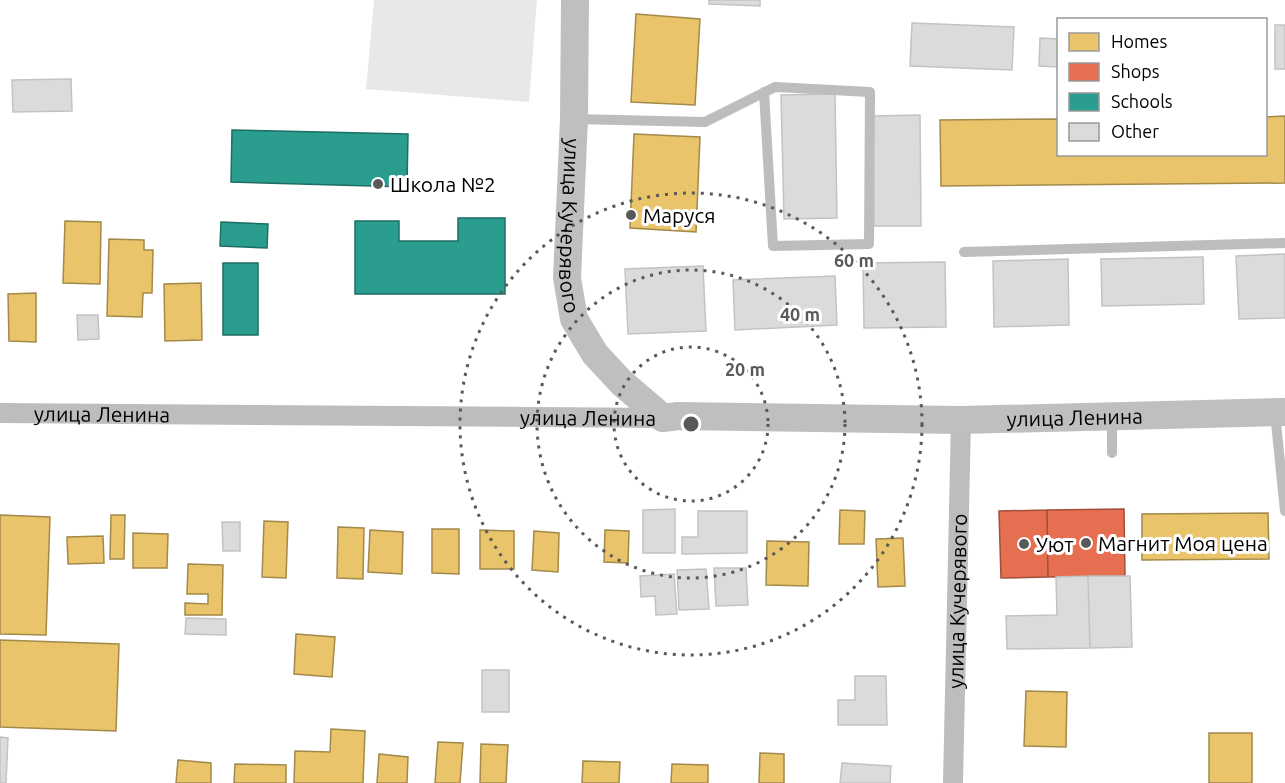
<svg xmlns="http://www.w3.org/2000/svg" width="1285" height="783" viewBox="0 0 1285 783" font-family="Ubuntu,sans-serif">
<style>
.green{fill:#e8e8e8}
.homes{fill:#e9c46a;stroke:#a3894a;stroke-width:1.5}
.shops{fill:#e76f51;stroke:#a24e39;stroke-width:1.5}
.schools{fill:#2a9d8f;stroke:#1d6e64;stroke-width:1.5}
.building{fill:#dbdbdb;stroke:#c3c3c3;stroke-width:1.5}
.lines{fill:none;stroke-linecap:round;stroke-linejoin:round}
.lane{stroke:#bdbdbd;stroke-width:10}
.street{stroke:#bdbdbd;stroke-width:20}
.secondary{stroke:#bfbfbf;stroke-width:28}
.ring{fill:none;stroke:#595959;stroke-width:3;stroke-dasharray:3 6}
.poi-dot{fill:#595959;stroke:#fff;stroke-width:2}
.labels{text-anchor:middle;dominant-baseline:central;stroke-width:6;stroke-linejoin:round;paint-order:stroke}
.poi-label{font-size:21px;fill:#000;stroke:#fff;text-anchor:start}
.street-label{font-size:21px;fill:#000;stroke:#fff}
.centre{fill:#595959;stroke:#fff;stroke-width:3}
.ring-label{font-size:18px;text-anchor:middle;font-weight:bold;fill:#595959;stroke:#fff;stroke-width:6;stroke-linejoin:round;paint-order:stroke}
</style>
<rect width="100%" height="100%" fill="#fff"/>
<path class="green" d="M374,0H537L529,102L366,89Z"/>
<path class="homes" d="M636,14L700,19L695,105L631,102Z
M1285,116V183L941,186L940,120L1058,119V154H1266V117Z
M634,134L700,137L696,232L630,228Z
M65,221L101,222L100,284L63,283Z
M109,239L144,240V250H153L152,293H143L142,317L107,316Z
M201,283L202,340L165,341L164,284Z
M36,293V342L9,341L8,294Z
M840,510L865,511L864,544H839Z
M1268,513L1269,559L1142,560V514Z
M0,515L50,517L46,635L0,634Z
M111,515H125L124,559H110Z
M264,521L288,522L286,578L262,577Z
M338,527L364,528L363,579L337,578Z
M432,529H459V574L432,573Z
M370,530L403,532L402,574L368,572Z
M480,530L514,531V569H480Z
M605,530L629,531L628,563L604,562Z
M534,531L559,533L558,572L532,570Z
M133,533L168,534L167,568H133Z
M103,536L104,563L68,564L67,537Z
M903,538L905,586L878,587L876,539Z
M767,541L809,542L808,586L766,585Z
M188,564L223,565L222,615H185V603L208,604V594H187Z
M296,634L335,637L332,677L294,674Z
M0,640L119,644L116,731L0,727Z
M1026,691L1067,692L1066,747L1024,746Z
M331,729L365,731L363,783H294L295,751L330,752Z
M1209,733H1252V783H1209Z
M438,742L463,743L460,783H435Z
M481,744L508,745L506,783H480Z
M760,753L784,754V783H759Z
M379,754L408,757L407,783H377Z
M178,760L211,763V783H176Z
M583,761L620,762L619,783H582Z
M235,764L286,765V783H234Z
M672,764L708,765V783H671Z"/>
<path class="shops" d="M1124,509L1125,576L1048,577L1047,510Z
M1047,510L1048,577L1001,578L999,511Z"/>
<path class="schools" d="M232,130L408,134L407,187L231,182Z
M458,218H505V294H355V221H399V241H458Z
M221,222L268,224L267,248L220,246Z
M223,263H258V335H223Z"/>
<path class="building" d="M709,0H760V6L709,4Z
M912,23L1014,27L1012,70L910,66Z
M1275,25H1285V69H1275Z
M1040,38L1058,39V67L1039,66Z
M71,79L72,111L13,112L12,80Z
M835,94L837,218L784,219L781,95Z
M920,115L921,226H874L873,116Z
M1285,254V318L1239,319L1236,256Z
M1203,257L1204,304L1102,306L1101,259Z
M1068,259L1069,325L994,327L993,261Z
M945,262L946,327L864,328L863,263Z
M703,266L706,331L628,334L625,269Z
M835,276L837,325L735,330L733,280Z
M77,315H98L99,339L78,340Z
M675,509V553H643V510Z
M698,511H747V553L682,554V537H698Z
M222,522H240V551H223Z
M714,568H746L748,605L716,606Z
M706,569L709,609L679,610L677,570Z
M674,574L677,614L656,615L655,596L641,597L640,576Z
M1088,576H1130L1132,647L1090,648Z
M1088,576L1090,648L1007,649L1006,616L1057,615L1056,577Z
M186,618L226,619V635L185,634Z
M482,670H509V712H482Z
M855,676H886L887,725H838V700H855Z
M0,737L8,738L6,783H0Z
M842,763L891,766L890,783H840Z"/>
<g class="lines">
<path class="lane" d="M574,119L705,122L775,87L870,92L869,244L773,246L764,92
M964,252L1285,243
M1275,413L1285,511
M1112,453V417"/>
<g class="street">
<path id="s1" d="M0,413L663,418"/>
<path id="s2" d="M953,783L961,420"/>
</g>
<path class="secondary" id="s3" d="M575,0L574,119L567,278L574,319L595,354L622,383L663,418L678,416L961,420L1285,412"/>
</g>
<g class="ring">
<circle cx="691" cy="424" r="77"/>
<circle cx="691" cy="424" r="154"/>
<circle cx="691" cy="424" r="231"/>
</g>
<g class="poi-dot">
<circle cx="378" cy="184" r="6"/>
<circle cx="631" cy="215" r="6"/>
<circle cx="1086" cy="543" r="6"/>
<circle cx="1024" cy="544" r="6"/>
</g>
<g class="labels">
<g class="poi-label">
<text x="390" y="184">Школа №2</text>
<text x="643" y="215">Маруся</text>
<text x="1098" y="543">Магнит Моя цена</text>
<text x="1036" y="544">Уют</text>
</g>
<g class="street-label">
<text stroke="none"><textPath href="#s3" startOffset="226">улица Кучерявого</textPath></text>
<text stroke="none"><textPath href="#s1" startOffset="102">улица Ленина</textPath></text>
<text stroke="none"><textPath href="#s1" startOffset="588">улица Ленина</textPath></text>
<text stroke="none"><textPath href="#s3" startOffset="866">улица Ленина</textPath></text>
<text stroke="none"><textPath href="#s2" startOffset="182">улица Кучерявого</textPath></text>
</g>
</g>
<circle cx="691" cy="424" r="9" class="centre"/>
<g class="ring-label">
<text x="854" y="267">60 m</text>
<text x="800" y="321">40 m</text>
<text x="745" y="376">20 m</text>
</g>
<rect x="1057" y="18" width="210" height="138" fill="#ffffff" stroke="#999999" stroke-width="1.5"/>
<rect x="1069" y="33" width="30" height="18" fill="#e9c46a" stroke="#999999" stroke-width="1.5"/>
<text x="1111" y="48" font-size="18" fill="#000000">Homes</text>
<rect x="1069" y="63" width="30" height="18" fill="#e76f51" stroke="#999999" stroke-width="1.5"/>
<text x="1111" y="78" font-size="18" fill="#000000">Shops</text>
<rect x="1069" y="93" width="30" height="18" fill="#2a9d8f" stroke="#999999" stroke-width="1.5"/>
<text x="1111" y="108" font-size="18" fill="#000000">Schools</text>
<rect x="1069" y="123" width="30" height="18" fill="#dbdbdb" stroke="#999999" stroke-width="1.5"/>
<text x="1111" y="138" font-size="18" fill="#000000">Other</text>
</svg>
